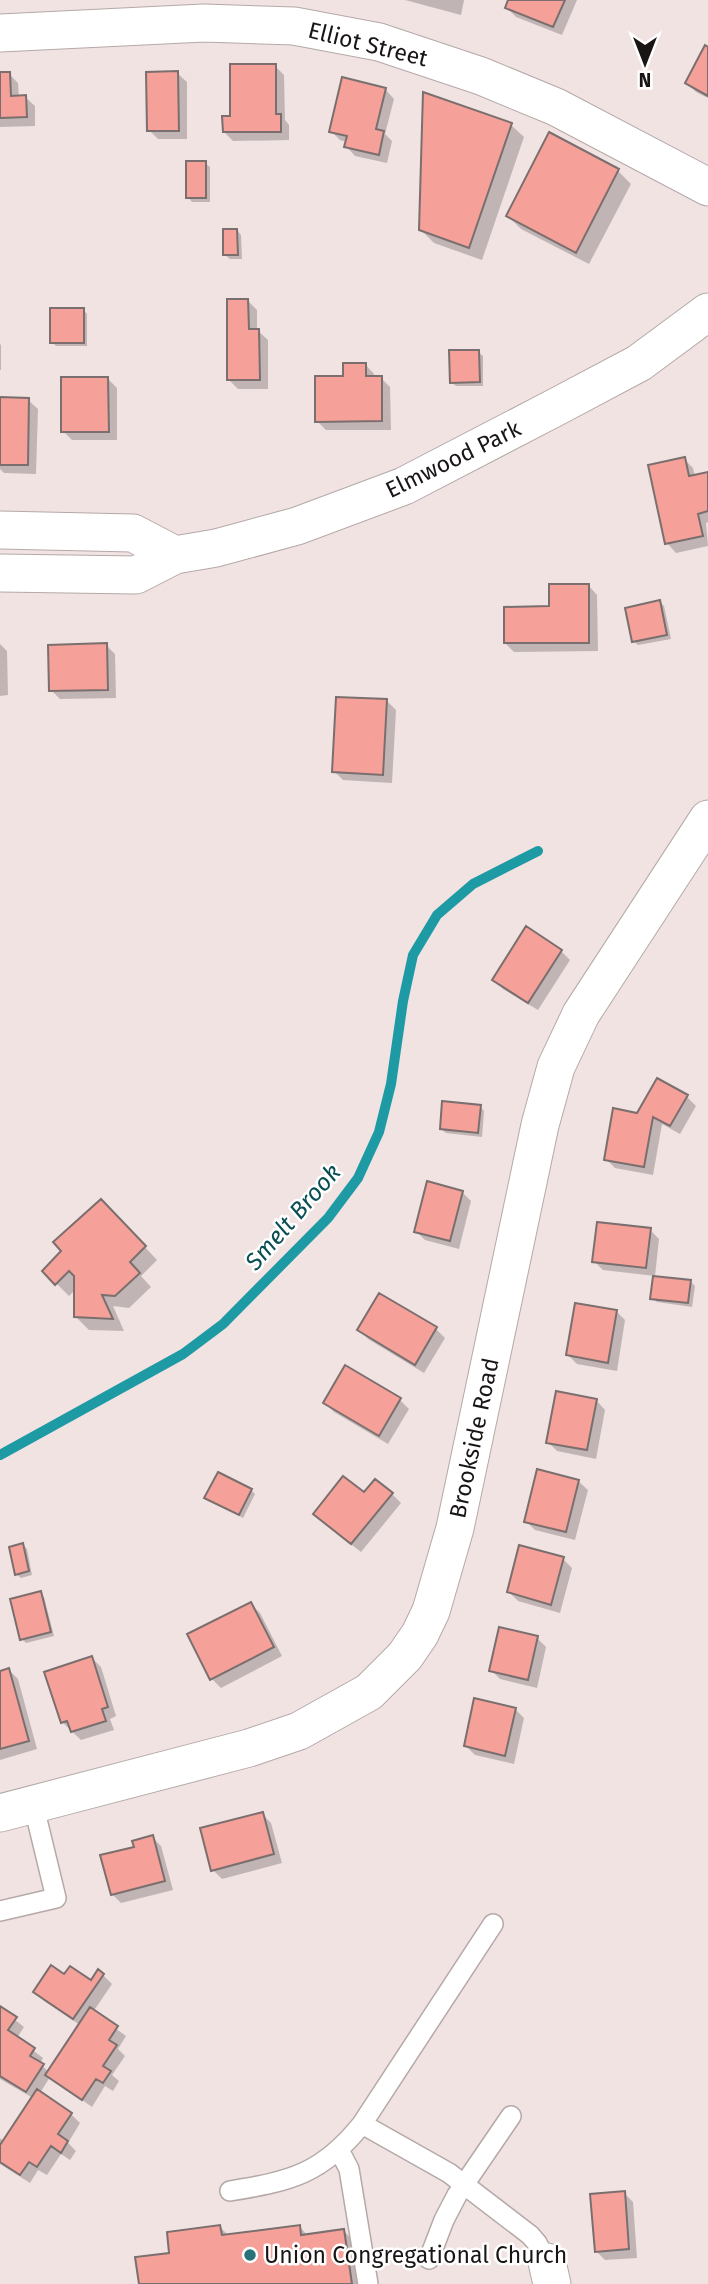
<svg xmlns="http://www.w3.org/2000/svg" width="708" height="2284" viewBox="0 0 708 2284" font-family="'Fira Sans',sans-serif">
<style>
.shadow{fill:#0003}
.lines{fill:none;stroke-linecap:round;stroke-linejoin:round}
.stream{stroke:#1e9aa5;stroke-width:10}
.building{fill:#f5a199;stroke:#7a6f6e;stroke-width:2}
.service-casing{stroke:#b5a9a8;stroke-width:22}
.minor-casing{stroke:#b5a9a8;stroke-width:39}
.service{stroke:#fff;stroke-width:19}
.minor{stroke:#fff;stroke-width:37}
.poi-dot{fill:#287279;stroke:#fff;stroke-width:2.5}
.labels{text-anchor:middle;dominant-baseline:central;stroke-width:5;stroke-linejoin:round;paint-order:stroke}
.street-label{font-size:23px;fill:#191515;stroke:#fff}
.poi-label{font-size:23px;fill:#191515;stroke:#fff;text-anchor:start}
.water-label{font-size:24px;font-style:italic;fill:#094e53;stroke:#fff}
</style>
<rect width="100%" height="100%" fill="#f0e3e2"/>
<path class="shadow" d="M405,0H464L461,15Z
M510,0H577L562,35L516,17L507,8Z
M708,49V98L696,92L687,83Z
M275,66L284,75L285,120L289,125V140L233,141L224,132L232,118Z
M177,73L187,82V139H158L149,130Z
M0,74H9L18,83L19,98L25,97L35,106V126L0,127Z
M385,89L394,99L385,134L392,141L387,163L355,156L346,146L347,142L340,140L331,131Z
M511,125L524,137L482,260L434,243L421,230Z
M550,135L618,171L631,184L589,264L521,229L508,216Z
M205,163L210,167V202H192L188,197Z
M237,230L241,235L242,259H230L225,255Z
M248,301L257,310V330L268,340V389H238L229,380Z
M83,309L87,314V346H56L52,342Z
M0,344L1,345V370H0Z
M478,352L483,356V386H456L451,382Z
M365,364L374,374V378H381L390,387L391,430H326L317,421L345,377Z
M108,379L117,388V440H72L63,431Z
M0,399L28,400L38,409L36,474L4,473L0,469Z
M684,459L693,468L695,477L708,474V522L706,523L708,546L676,553L667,543Z
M588,585L597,595L598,651L514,652L505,643L551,608Z
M660,602L664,606L671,639L638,645L633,641Z
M0,644L7,651L8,695L0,696Z
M106,645L115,654L116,698L60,699L51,690Z
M387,701L396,710L392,783L343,780L334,771Z
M527,929L561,951L570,960L538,1010L503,989L494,980Z
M687,1097L696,1106L680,1134L662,1124L653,1175L615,1168L606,1159L638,1115Z
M480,1106L484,1111L482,1137L446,1133L441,1129Z
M462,1192L471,1201L459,1249L425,1240L416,1231Z
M114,1214L157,1260L141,1276L151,1287L129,1308L113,1306L124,1331L89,1330L76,1317V1289L69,1296L44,1271L64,1251Z
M650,1230L659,1239L655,1276L603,1270L594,1261Z
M691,1282L695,1286L692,1307L657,1302L652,1298Z
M616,1311L625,1320L617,1371L577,1364L568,1355Z
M436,1329L445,1338L424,1373L368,1339L359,1330Z
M346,1367L400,1400L409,1409L388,1444L334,1412L325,1403Z
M596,1400L605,1410L596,1459L557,1451L548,1442Z
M578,1481L588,1490L575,1540L535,1530L526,1521Z
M251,1490L255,1494L243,1518L206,1498Z
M364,1494H392L401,1503L361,1552L324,1523Z
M23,1545L27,1549L32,1575L21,1578L16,1574Z
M563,1559L572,1568L560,1613L518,1601L509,1592Z
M40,1593L44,1597L54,1636L26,1643L22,1639Z
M251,1604L260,1613L282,1656L221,1688L212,1679L189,1635Z
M537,1638L546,1647L537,1688L500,1679L491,1670Z
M92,1658L101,1667L116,1716L110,1719L114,1730L81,1740L62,1722Z
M9,1670L18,1679L37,1749L0,1760V1673Z
M515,1709L524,1718L514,1764L475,1755L466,1746Z
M262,1814L271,1823L282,1863L222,1879L213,1870Z
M152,1837L161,1846L173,1890L121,1903L112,1894L136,1848Z
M103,1975L112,1984L93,2012L126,2036L118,2049L125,2056L112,2075L119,2081L113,2091L105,2086L92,2107L50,2077L40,2093L71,2114L80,2123L68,2143L76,2151L70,2160L61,2154L47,2175L38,2170L30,2183L0,2164V2138L4,2142L33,2098L0,2079V2008L24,2027L17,2038L43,2058L40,2064L49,2072L80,2025L44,2001L35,1992L65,1976L91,1982Z
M624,2193L633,2202L637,2258L605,2260L596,2251Z
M220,2227L229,2236L300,2227L308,2236L344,2231L359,2247L364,2284H141L171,2254Z"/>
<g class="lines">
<path class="stream" d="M0,1455L183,1354L223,1324L328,1218L358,1178L379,1132L391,1084L403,1001L413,955L437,915L473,884L538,851"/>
</g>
<path class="building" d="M508,0H565L553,27L505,8Z
M705,45L708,47V96L685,83Z
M230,64H276V114H281V132H223L222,116H230Z
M178,71L179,131H147L146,72Z
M0,72H10L11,96L26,95L27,117L0,118Z
M342,77L386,88L376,129L384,131L379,155L344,147L347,136L329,132Z
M423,92L512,123L469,248L419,230Z
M549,132L619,169L576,253L506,216Z
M186,161H206V198H186Z
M223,229H237L238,255H223Z
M227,299H248L249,329H259L260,380H227Z
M50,308H84V343H50Z
M449,350H479L480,382L450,383Z
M343,363H366V376H382V421L315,422V376H343Z
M61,377H108L109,432H61Z
M0,397L29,398L28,465H0Z
M685,457L689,476L708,472V511L698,514L703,536L665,544L648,465Z
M549,584H589V643H504V607L549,606Z
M660,600L667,635L632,642L625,608Z
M107,643L108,690L49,691L48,645Z
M336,697L387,699L383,775L332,772Z
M526,926L562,950L528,1003L492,980Z
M657,1078L688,1095L670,1126L653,1117L644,1167L604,1160L613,1108L637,1113Z
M442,1101L481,1105L478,1133L440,1129Z
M427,1181L463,1191L450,1241L414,1232Z
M101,1199L146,1246L130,1262L140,1273L115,1296L102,1295L113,1319L74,1317V1276L69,1271L55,1285L42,1271L61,1251L53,1242Z
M597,1222L651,1228L646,1268L592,1262Z
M653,1276L691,1280L688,1303L650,1299Z
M379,1293L437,1327L415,1365L357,1330Z
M575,1303L617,1310L608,1363L566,1355Z
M345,1365L401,1398L379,1436L323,1403Z
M556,1391L597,1399L587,1450L546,1443Z
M537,1469L579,1480L566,1532L524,1522Z
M218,1472L252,1489L239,1515L204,1498Z
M343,1476L364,1492L375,1479L393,1493L351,1544L313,1514Z
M23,1543L29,1571L15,1575L9,1547Z
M519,1545L564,1557L551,1605L507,1592Z
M41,1591L51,1632L20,1640L10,1599Z
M251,1602L274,1647L210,1680L187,1634Z
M499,1627L538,1636L528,1680L489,1671Z
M92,1656L108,1707L102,1709L106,1721L71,1732L67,1721L61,1723L44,1672Z
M9,1668L29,1741L0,1749V1671Z
M474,1698L516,1708L505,1756L464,1746Z
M263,1812L274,1854L211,1871L200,1828Z
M153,1835L165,1881L111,1895L100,1855L134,1847L132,1841Z
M51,1965L64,1974L70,1966L91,1980L98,1969L104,1974L73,2019L33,1992Z
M0,2006L17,2017L8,2030L35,2048L30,2056L44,2064L26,2092L0,2076Z
M90,2007L118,2026L109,2040L117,2045L103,2066L111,2071L103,2083L96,2079L82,2100L45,2075Z
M37,2089L72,2113L58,2134L68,2141L61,2153L51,2146L37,2167L29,2162L20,2175L0,2162V2145Z
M625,2191L629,2249L595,2252L590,2194Z
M220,2225L222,2235L300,2225L301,2235L344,2229L352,2284H139L135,2257L169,2253L167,2232Z"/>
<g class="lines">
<defs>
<path id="service" d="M0,1911L56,1898L33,1803
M362,2124L449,2173L530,2235L537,2243L547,2262
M339,2150L349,2169L368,2284
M230,2191C291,2181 322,2174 362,2124L493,1924
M429,2259L444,2220L457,2195L511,2116"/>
<path id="minor" d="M0,33L204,23L294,26L379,42L481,76L556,107L708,187
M0,530L133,533L175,555
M0,573L136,575L175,555L216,548L297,526L404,486L558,406L639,363L708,312
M0,1813L249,1748L299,1731L369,1692L405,1656L420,1634L431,1611L455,1528L540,1125L556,1067L581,1014L708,819
M547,2262L552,2284"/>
</defs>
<use href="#service" class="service-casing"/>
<use href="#minor" class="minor-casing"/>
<use href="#service" class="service"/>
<use href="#minor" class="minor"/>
</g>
<circle class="poi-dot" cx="250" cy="2255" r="7"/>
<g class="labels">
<g class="street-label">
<text transform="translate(368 44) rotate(14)">Elliot Street</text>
<text transform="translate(453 459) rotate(-26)">Elmwood Park</text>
<text transform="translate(474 1438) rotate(-78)">Brookside Road</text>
</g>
<g class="poi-label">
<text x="264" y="2255">Union Congregational Church</text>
</g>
<g class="water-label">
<text transform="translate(293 1217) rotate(-49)">Smelt Brook</text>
</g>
</g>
<g transform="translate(645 63) rotate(180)" stroke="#ffffff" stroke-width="5" paint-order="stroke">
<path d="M0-5L12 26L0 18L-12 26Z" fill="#191515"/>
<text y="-10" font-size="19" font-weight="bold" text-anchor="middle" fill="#191515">N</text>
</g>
</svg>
